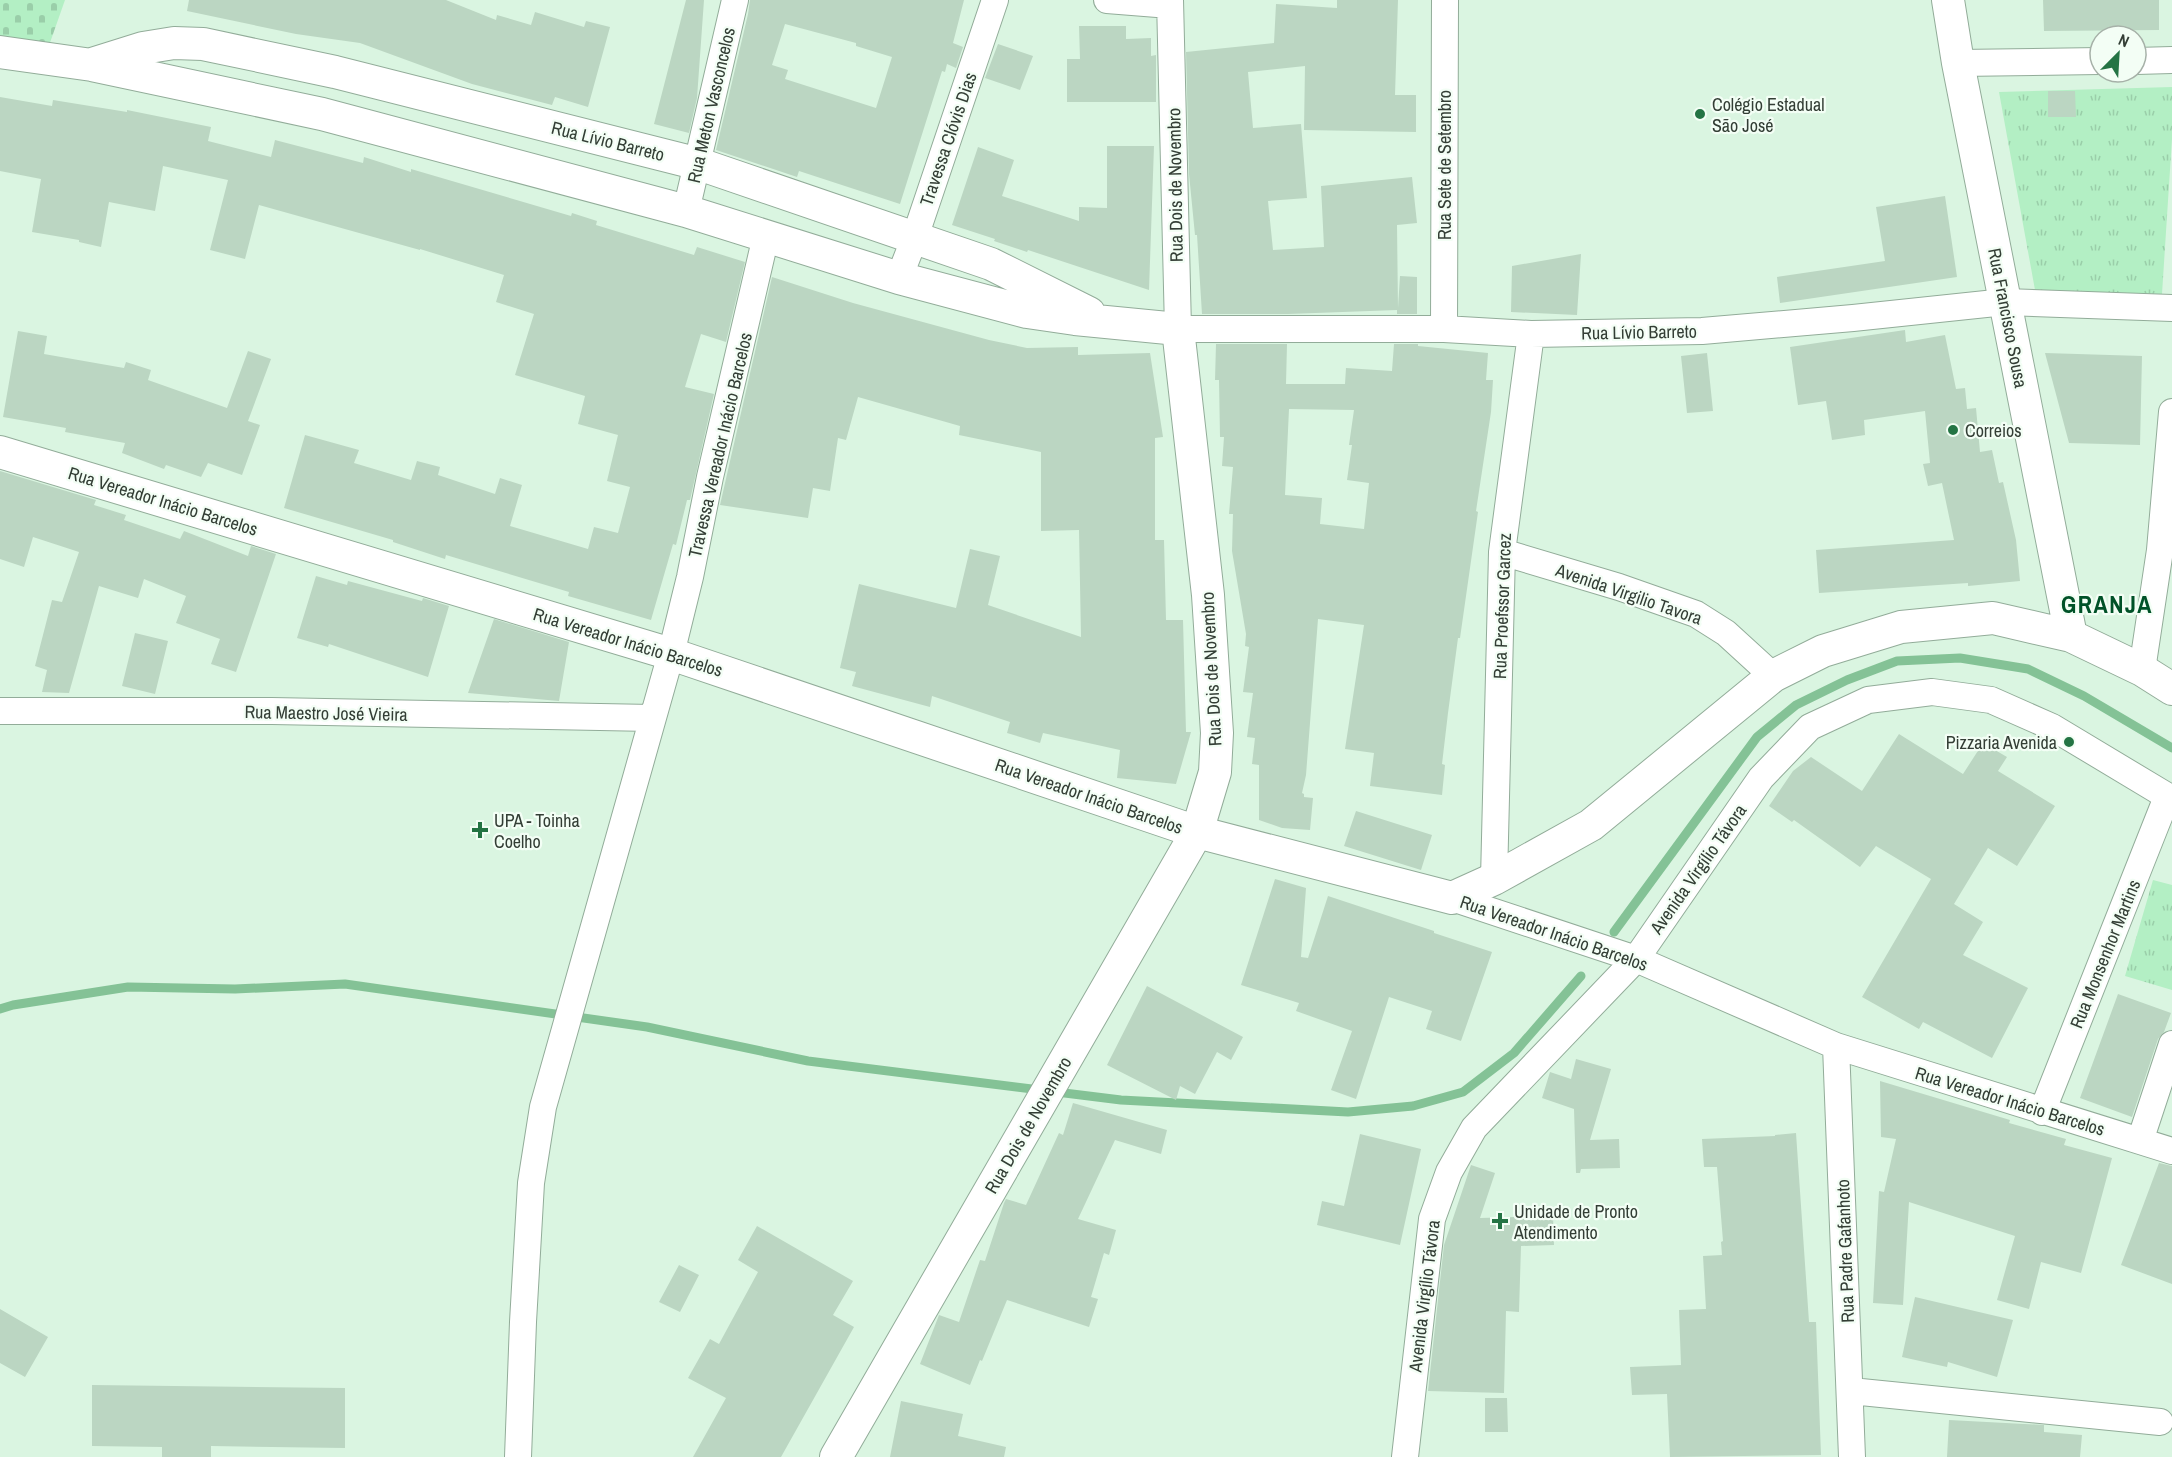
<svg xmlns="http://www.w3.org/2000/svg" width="2172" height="1457" viewBox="0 0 2172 1457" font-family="'Archivo Narrow',sans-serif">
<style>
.cemetery{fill:url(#cemetery-stones)}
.park{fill:url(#park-tufts)}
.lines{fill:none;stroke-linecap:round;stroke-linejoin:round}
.stream{stroke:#84c296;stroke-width:9}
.building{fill:#bbd6c2;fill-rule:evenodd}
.minor-casing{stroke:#92ac99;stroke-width:28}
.tertiary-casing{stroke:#92ac99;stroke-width:34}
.minor{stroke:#fff;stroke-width:26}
.tertiary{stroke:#fff;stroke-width:32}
.poi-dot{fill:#247444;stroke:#f3fef5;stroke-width:2}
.labels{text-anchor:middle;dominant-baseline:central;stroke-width:4.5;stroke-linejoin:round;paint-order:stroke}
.poi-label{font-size:18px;fill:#333e35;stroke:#f3fef5;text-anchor:start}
.street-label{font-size:18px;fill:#333e35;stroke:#f3fef5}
.district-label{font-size:24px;font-weight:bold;letter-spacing:1.5px;fill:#005228;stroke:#f3fef5}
</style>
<defs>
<pattern id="cemetery-stones" width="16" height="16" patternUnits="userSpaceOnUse" patternTransform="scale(1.5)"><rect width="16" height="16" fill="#b3efc4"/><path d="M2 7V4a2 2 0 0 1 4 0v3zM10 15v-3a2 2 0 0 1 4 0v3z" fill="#9acea9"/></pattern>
<pattern id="park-tufts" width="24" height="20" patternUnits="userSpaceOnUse" patternTransform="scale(1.5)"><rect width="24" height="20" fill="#b3efc4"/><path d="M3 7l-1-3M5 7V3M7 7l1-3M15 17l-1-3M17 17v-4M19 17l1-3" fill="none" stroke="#9acea9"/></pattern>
</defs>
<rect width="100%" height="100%" fill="#daf5e1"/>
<path class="cemetery" d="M0,0H65L46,54L0,45Z"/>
<path class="park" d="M2172,87V139L2162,294L2035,290L1999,92Z
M2153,880L2172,885V990L2125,976Z"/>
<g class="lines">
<path class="stream" d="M1614,932L1757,737L1796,705L1847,680L1897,661L1960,658L2028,669L2084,696L2172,748
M0,1009L13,1005L128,987L235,989L345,984L647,1027L808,1061L1121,1100L1348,1112L1413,1106L1463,1092L1514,1053L1581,976"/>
</g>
<path class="building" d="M189,0H446L496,20L497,15L531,25L535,12L584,27L586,21L610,27L588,107L555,97L552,105L472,84L360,43L296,34L187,11Z
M686,0H704L697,98L689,133L654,124Z
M750,0H964L953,43L963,47L956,68L947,64L945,72L942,71L900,204L799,171L797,177L716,150L748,14ZM785,24L856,43V46L892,57L876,108L785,79L788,70L772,65Z
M1337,0H1398L1395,95H1416V132L1304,130L1305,66L1248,72L1253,128L1301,124L1307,198L1268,201L1273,250L1324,247L1321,186L1412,177L1417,223L1397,225L1398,308L1400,276L1417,277V314H1397V310L1288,314H1202L1197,235H1195L1189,174L1186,52L1274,43L1276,4L1337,8Z
M2043,0H2159V30L2044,31Z
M1079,26H1126V39L1151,38V56L1156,55V102H1067V59H1080Z
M998,44L1033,56L1020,90L985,78Z
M2048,91H2075L2076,117H2048Z
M0,97L52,106L53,100L127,112V110L211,127L208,141L271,157L275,140L363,163L364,157L411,172V169L571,216L572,213L597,221L596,225L694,255L697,247L745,262L726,342L701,334L685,387L714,394L690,500H687L676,545L673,544L651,620L568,596L569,592L446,555L445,559L393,542V540L284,508L305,435L359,450L354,463L411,480L417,461L440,467L438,475L495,494L500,478L522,485L510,526L588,549L594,527L618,533L630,487L607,481L618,435L578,424L585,396L515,375L534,314L496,302L504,275L420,249V250L259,205L245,259L210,250L228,180L163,166L155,211L109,202L101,247L79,242V240L32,232L41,179L0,171Z
M1107,146H1154L1149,290L1028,250L1027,252L994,241L995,239L952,225L978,147L1014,160L1002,196L1079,221V207L1107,208Z
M1945,196L1957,277L1780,303L1777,277L1885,261L1876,207Z
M1581,254L1577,315L1511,312L1512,266Z
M772,277L853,303L989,340L1027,348L1078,347V355L1150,353L1163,437L1155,438V540H1164L1166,620H1183L1186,732H1191L1176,784L1117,778L1120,750L1043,733L1040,743L1007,733L1010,722L932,696L930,707L852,686L856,672L840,668L859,584L956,608L970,549L1000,556L988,605L1081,637L1079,530L1041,531V452L959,435L960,426L858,397L846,440L838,438L830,491L813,488L808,518L720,505Z
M1905,330L1906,342L1945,335L1956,389L1965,388L1967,409L1976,408L1980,452L1992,450L1999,483L2003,482L2016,540L2020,581L1968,586V583L1819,593L1816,550L1954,540L1942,483L1928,486L1923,464L1930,463L1925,411L1864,420L1865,435L1832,440L1826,401L1798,405L1790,347Z
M18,331L47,336L44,354L124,368L126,362L151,370L148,380L227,408L248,351L271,359L248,421L260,425L242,475L208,463L201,477L166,465L164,469L122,453L125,443L65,432L66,428L3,417Z
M1216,344H1287L1286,384H1345L1346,368L1392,371L1394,344H1418V346L1488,353L1486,380H1493L1491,412L1476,511L1478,512L1460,638H1458L1448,713L1442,764L1445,765L1442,795L1370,786L1374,753L1345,749L1364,625L1318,619L1306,775L1302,793L1304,794V797L1313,798L1310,830L1282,828L1259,820V765L1252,764L1255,738L1247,737L1253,693L1243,692L1249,647L1245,646L1246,634L1232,551L1233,514H1229L1233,467L1222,466L1224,437H1220L1219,380H1215ZM1289,409L1354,410L1349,445H1352L1347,480L1369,483L1364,529L1320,524L1322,498L1285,495Z
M1707,353L1713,411L1687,413L1681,356Z
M2045,353L2142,356L2140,445L2069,443Z
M0,471L96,500L94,505L126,515L124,520L180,539L184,531L248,556L251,546L276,554L236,672L211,664L220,639L176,623L186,596L144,579L138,598L99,586L69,693L42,692L47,670L35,666L52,600L62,602L79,552L33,537L24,567L0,559Z
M316,576L347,585L348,581L422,601L423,598L449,606L428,677L329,644L328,647L297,638Z
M494,619L569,642L559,701L468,693Z
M135,633L168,641L155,694L122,686Z
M1899,734L1963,774L1983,743L2007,757L1998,771L2055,806L2017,866L1988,848L1954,904L1983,922L1963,955L2028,988L1992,1058L1923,1022L1919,1029L1862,997L1931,879L1876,846L1860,867L1794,820L1792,822L1769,806L1793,771L1811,757L1862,791Z
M1356,811L1432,835L1421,870L1344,846Z
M1275,879L1306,888L1301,957L1308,958L1328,896L1434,931V933L1492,952L1461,1041L1426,1029L1432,1011L1389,997L1356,1099L1331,1090L1352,1031L1296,1011L1299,1003L1241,985Z
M1147,986L1243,1037L1231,1060L1217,1052L1195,1094L1180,1086L1176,1100L1107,1065Z
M2118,994L2171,1013L2164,1032L2158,1039L2132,1117L2080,1098Z
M1576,1059L1611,1069L1590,1140L1619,1139L1620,1168L1581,1169L1580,1173H1576L1574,1109L1542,1098L1550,1072L1571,1079Z
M1880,1081L2010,1120L2009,1123L2066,1139L2064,1145L2112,1158L2081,1273L2041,1262L2029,1309L1997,1300L2015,1236L1909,1202L1903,1305L1873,1303L1879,1191L1884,1192L1896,1139L1881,1137Z
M1073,1103L1167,1130L1161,1154L1115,1140L1078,1219L1116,1230L1109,1255L1104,1253L1091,1297L1098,1299L1089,1327L1007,1300L982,1361L980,1360L970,1385L920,1364L939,1315L959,1322L980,1260L985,1261L1004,1203L1006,1199L1026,1205L1059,1133L1063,1135Z
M1796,1133L1809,1322H1816L1821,1455L1670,1457L1667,1394L1632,1395L1630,1367L1681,1365L1679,1310L1706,1309L1703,1256L1722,1255L1721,1242L1723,1241L1717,1167H1704L1702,1139L1775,1136V1135Z
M1360,1134L1421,1149L1400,1245L1317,1225L1322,1201L1344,1206Z
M2159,1163L2172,1166V1284L2121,1265Z
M1471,1165L1495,1173L1480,1218L1553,1216L1554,1245L1521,1246L1519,1312L1506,1311L1504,1393L1428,1391L1444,1245Z
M757,1226L853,1281L833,1315L854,1327L781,1457H693L726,1398L688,1378L710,1339L719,1344L758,1272L738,1260Z
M679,1265L699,1275L680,1312L659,1302Z
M1915,1297L2013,1320L1997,1377L1948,1362L1947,1367L1902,1357Z
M0,1309L48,1337L25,1377L0,1363Z
M92,1385L345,1388V1448L211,1446V1457H162V1447L92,1446Z
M1485,1398H1507L1508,1432H1485Z
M901,1401L963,1414L958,1436L1006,1447L1004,1457H890Z
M1949,1420L2044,1425V1432L2082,1435L2080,1457H1947Z"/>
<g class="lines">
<defs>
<path id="minor" d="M1107,0L1170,5
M1170,0L1178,329H1444L1531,334L1702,331L1853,318L2005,302L2172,308
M2136,61L2172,60
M1958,63L2100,61
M686,211L735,0
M899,278L915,237L995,0
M1444,329L1445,0
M1502,552L1619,587L1696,614L1726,633L1773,676
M2142,670L2160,550L2172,412
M0,711H272L652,718
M1494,879L1502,552L1531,334
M1452,898L1636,959L1836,1046L2172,1151
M1836,1046L1852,1457
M2042,1112L2167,797
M2140,1141L2172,1044
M1851,1391L2160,1422
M518,1457L523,1322L531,1183L543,1107L671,654L690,577L710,477L766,236
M1405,1457L1432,1219L1449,1172L1474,1128L1636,959L1761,778L1810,727L1868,700L1932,692L1991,700L2052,727L2172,799"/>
<path id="tertiary" d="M1948,0L1958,63L2071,636
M0,52L92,65L322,114L686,211L899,278L1027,312L1075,319L1178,329L1208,595L1217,733L1215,772L1197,832L836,1457
M92,64L143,48L174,43L203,44L335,72L699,164L991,264L1089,313
M0,452L671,654L1197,832L1452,898L1494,879L1591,825L1773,676L1823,651L1901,627L1993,618L2071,636L2142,670L2172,689"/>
</defs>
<use href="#minor" class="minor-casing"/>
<use href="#tertiary" class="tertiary-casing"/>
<use href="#minor" class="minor"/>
<use href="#tertiary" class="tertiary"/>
</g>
<g class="poi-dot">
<circle cx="1700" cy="114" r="6"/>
<circle cx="1953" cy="430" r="6"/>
<circle cx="2069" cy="742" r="6"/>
<path d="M477 821h6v6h6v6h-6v6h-6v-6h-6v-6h6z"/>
<path d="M1497 1212h6v6h6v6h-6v6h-6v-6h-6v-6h6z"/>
</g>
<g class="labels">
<g class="poi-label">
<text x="1712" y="104">Colégio Estadual<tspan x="1712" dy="21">São José</tspan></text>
<text x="1965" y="430">Correios</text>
<text x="2057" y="742" text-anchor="end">Pizzaria Avenida</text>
<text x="494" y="820">UPA - Toinha<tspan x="494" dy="21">Coelho</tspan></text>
<text x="1514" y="1211">Unidade de Pronto<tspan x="1514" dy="21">Atendimento</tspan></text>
</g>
<g class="street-label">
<text transform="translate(711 105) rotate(-77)">Rua Meton Vasconcelos</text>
<text transform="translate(948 139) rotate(-71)">Travessa Clóvis Dias</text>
<text transform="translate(608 141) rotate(14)">Rua Lívio Barreto</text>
<text transform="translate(1444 165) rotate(-90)">Rua Sete de Setembro</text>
<text transform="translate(1175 185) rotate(-91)">Rua Dois de Novembro</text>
<text transform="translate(2008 318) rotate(79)">Rua Francisco Sousa</text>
<text transform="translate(1639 332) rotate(-1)">Rua Lívio Barreto</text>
<text transform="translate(720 445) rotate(-77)">Travessa Vereador Inácio Barcelos</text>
<text transform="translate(163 501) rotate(17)">Rua Vereador Inácio Barcelos</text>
<text transform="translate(1629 594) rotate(19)">Avenida Virgilio Tavora</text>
<text transform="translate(1502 606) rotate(-88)">Rua Proefssor Garcez</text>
<text transform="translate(628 642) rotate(17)">Rua Vereador Inácio Barcelos</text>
<text transform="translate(1211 669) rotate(-93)">Rua Dois de Novembro</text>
<text transform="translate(326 713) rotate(1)">Rua Maestro José Vieira</text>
<text transform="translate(1089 796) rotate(19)">Rua Vereador Inácio Barcelos</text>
<text transform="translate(1698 869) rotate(-55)">Avenida Virgílio Távora</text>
<text transform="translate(1554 933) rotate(19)">Rua Vereador Inácio Barcelos</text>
<text transform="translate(2105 954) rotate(-68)">Rua Monsenhor Martins</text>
<text transform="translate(2010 1101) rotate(17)">Rua Vereador Inácio Barcelos</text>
<text transform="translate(1028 1125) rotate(-60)">Rua Dois de Novembro</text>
<text transform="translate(1845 1251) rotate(-92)">Rua Padre Gafanhoto</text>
<text transform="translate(1424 1296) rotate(-83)">Avenida Virgílio Távora</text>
</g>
<g class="district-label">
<text x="2107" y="604">GRANJA</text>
</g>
</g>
<g transform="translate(2118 54) rotate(24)"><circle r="28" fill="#f3fef5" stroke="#a6b1a8" stroke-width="1.5"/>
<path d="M0-4.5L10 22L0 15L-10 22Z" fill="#247444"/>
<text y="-9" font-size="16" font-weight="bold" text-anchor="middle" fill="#333e35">N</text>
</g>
</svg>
